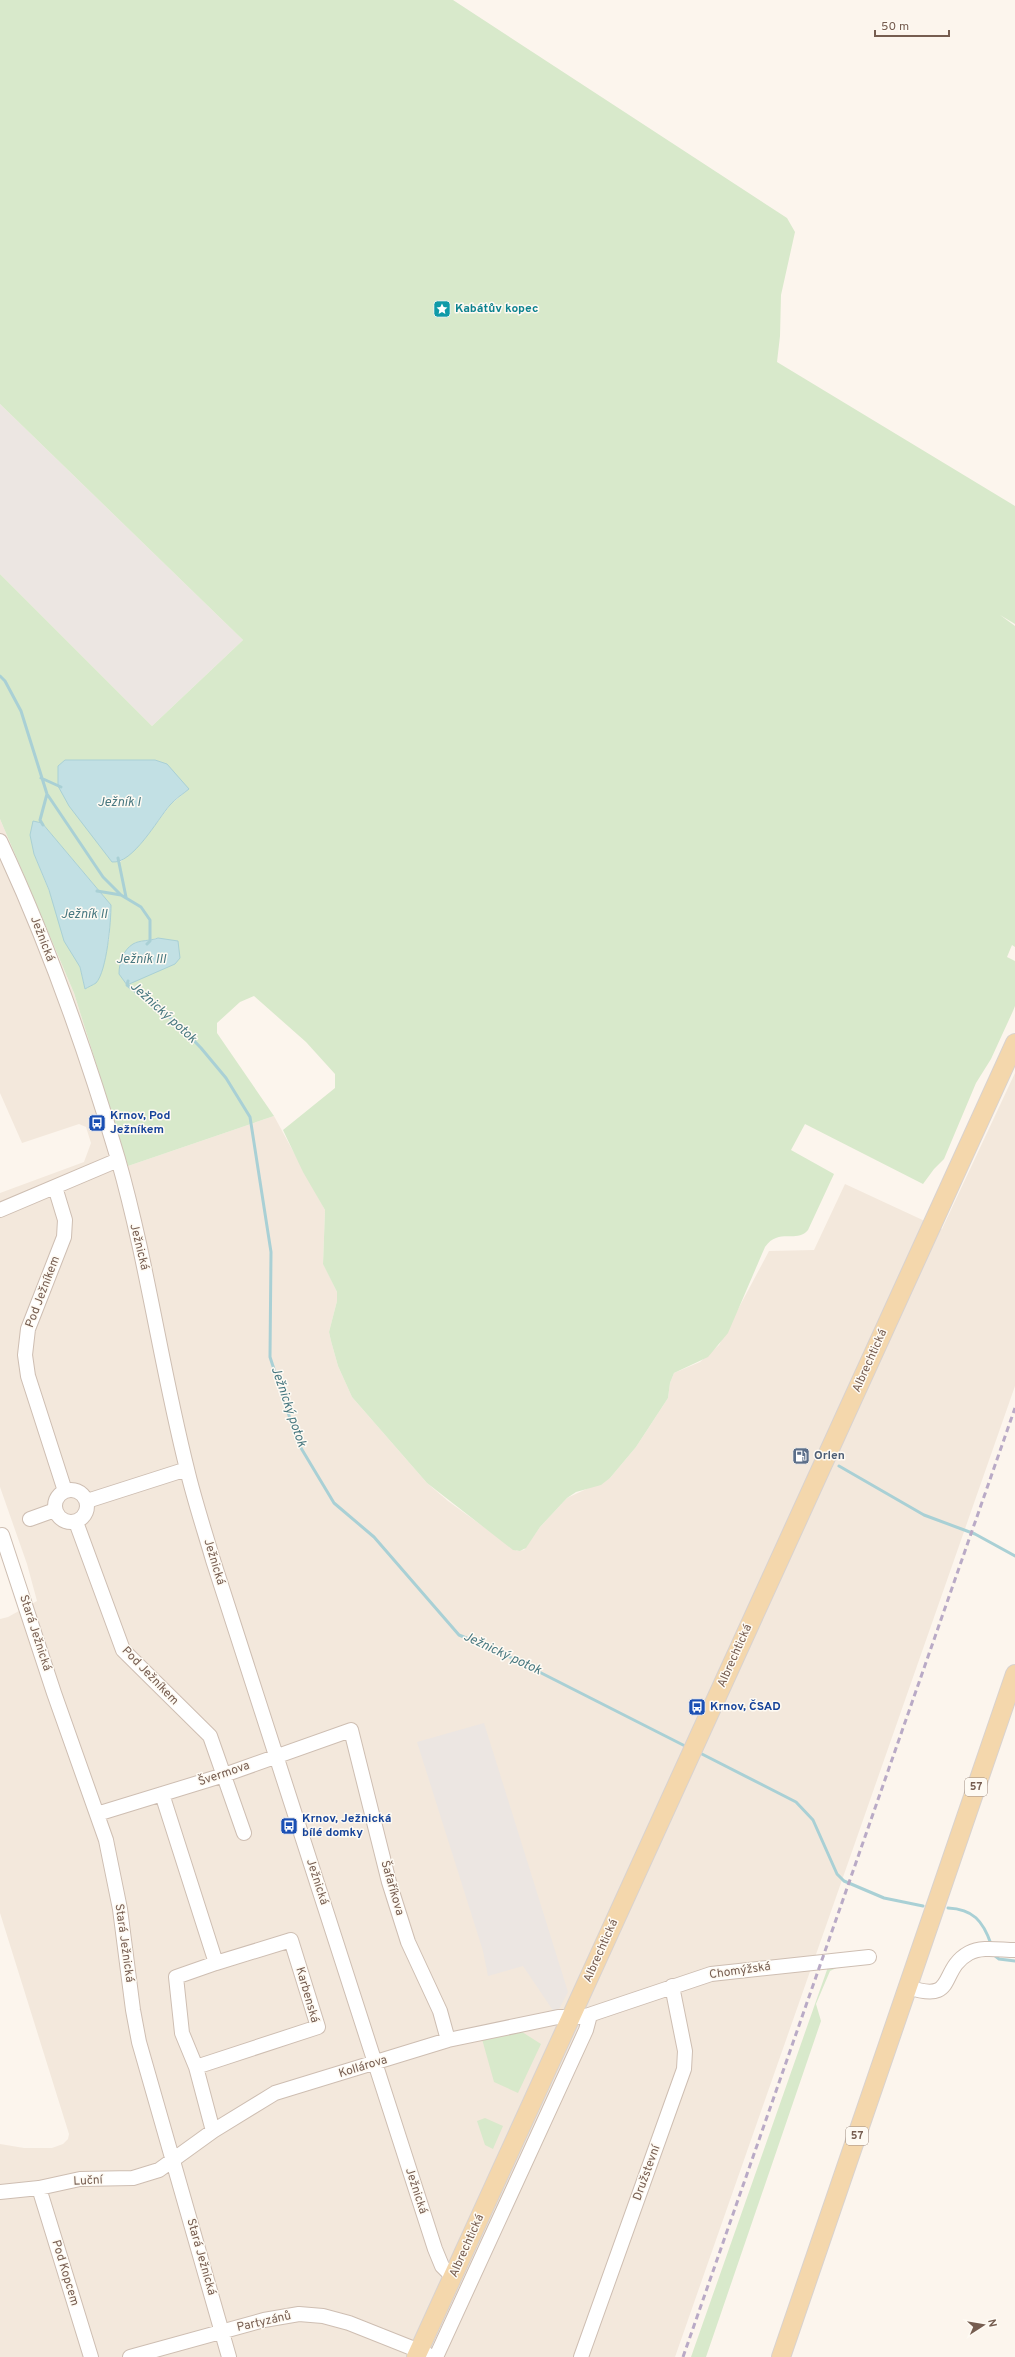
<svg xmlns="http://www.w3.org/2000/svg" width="1015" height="2357" viewBox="0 0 1015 2357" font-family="Overpass,sans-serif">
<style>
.residential{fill:#f3e8dc}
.industrial{fill:#ece6e2}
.green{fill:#d8e9cb;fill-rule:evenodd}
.water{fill:#c2e0e4;stroke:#a9d0d5}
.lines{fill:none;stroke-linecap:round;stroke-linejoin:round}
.stream{stroke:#a9d0d5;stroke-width:3}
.minor-casing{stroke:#cebeb2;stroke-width:16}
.major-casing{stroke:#d9d2ce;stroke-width:20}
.minor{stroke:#fff;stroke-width:14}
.major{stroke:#f4d7ac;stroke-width:18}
.rail{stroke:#b9aac6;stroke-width:3;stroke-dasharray:6 4;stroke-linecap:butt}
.labels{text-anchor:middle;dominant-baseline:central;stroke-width:3;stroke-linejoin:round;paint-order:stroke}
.shield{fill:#fefaf3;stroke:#9f8c81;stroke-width:1}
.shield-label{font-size:11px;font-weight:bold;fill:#765d50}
.culture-label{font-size:12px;font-weight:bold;fill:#0d838f;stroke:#fefaf3;text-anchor:start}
.street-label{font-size:12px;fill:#765d50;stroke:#fefaf3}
.transit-label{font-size:12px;font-weight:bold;fill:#164399;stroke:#fefaf3;text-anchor:start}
.service-label{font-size:12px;font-weight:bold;fill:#4e5e75;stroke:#fefaf3;text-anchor:start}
.water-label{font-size:13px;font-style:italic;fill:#487880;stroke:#fefaf3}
</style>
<rect width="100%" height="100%" fill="#fcf5ed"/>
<path class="residential" d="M0,819L74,993L128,1166L274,1116L325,1210L323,1263L337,1292V1301L329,1332L331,1341L338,1366L352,1397L427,1483L448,1501L517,1551L524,1550L540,1527L567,1498L610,1478L636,1447L668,1398L670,1383L674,1373L700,1362L719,1345L769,1251L814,1250L845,1184L942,1229L1015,1073V1386L675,2357H0V2144L24,2148H52L63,2144L68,2139L69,2134L0,1913V1619L8,1617L37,1601L27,1564L0,1487V1193L84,1162L91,1143L86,1127L79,1124L22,1143L0,1093Z"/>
<path class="industrial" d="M0,404L243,640L152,726L0,574Z
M484,1723L568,1992L556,2015L523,1966L488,1976L483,1951L417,1742Z"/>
<path class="green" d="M0,0H453L787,218L795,232L781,295L780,336L777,362L1015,506V624L1000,615L1015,626V947L1012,945L1007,957L1015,961V1006L1013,1011L991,1059L976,1083L944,1159L934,1169L923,1184L805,1124L791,1150L834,1174L808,1230C796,1244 779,1227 765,1247L728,1333L708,1357L674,1373L670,1383L668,1398L636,1447L610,1478L601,1485L576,1492L567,1498L540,1527L526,1548L520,1551L513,1550L427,1483L352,1397L338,1366L331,1341L329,1332L337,1301V1292L323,1264L325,1210L303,1172L283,1130L335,1088V1074L306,1042L254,996L240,1002L217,1023V1033L274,1116L128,1166L74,993L0,819V574L152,726L243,640L0,404ZM155,760L189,789L171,804L144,840L119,863L114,762ZM42,823L111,905L109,941L85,989L80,967L34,854ZM158,938L180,958L134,943Z
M841,1966L830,1971L816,2004L821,2021L706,2357H691L828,1967Z
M519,2030L541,2044L518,2093L494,2082L482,2039Z
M485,2118L503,2126L493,2149L485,2145L477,2121Z"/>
<path class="water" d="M65,760H155L167,764L189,789C183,794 175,799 170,805C157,820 133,864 112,862L69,806L58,786V766Z
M33,821L42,823L111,905C111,921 107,971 96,983C93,985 88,987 85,989L80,967L64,941L49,890L34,854L30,835Z
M158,938L178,941L180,958L175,964L127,985L119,974C119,963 123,950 133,944C139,940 151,941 158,938Z"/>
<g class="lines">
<path class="stream" d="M0,676L5,681L21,711L47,794L103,877L121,895L141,907L150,920V941L147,944
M41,778L61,787
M43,825L40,820L47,794
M118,858L126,897
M97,891L121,895
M128,981L127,985L176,1022L201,1048L226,1078L250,1117L271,1252L270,1357L298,1443L334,1503L374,1537L459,1635L498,1651L687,1747
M839,1466L924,1515L975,1534L1015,1556
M698,1752L796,1802L813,1820L837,1874L844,1881L884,1898L923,1906
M948,1908C973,1909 983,1921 991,1944
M994,1955L999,1959L1015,1961"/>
<defs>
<path id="minor" d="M0,841C48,943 86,1051 118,1159C147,1261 161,1366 187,1469C194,1499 204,1529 213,1560L435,2249L442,2266L453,2277
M55,1187L65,1220L64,1237L28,1329L25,1355L28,1376L65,1491
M0,1210L118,1160
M55 1506a16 16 0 1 1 32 0a16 16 0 1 1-32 0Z
M87,1501L187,1469
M30,1519L55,1510
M76,1522L123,1650L210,1736L244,1833
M2,1535L54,1693L106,1840L120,1909L133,2010L139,2042L229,2357
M162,1794L216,1963L291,1940L318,2027L196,2067L182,2033L176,1977L216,1963
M97,1814L224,1775L351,1730L389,1882L408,1942L440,2011L448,2040
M908,1987C958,2004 938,1970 969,1953C982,1946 1000,1950 1015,1950
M196,2067L213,2131
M39,2188L91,2357
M0,2192L39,2188L80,2179L133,2178L159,2170L213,2131L275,2093L448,2040L558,2017H583L711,1974L869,1957
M130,2357L264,2320L299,2314L323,2316L349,2323L427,2354
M436,2357L586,2030L590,2015
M581,2357L684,2069L685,2051L672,1986"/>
<path id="major" d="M416,2357L1015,1043
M781,2357L1015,1674"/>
</defs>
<use href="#minor" class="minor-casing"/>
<use href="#major" class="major-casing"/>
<use href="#minor" class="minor"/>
<use href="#major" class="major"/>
<path class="rail" d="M683,2357L1015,1408"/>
</g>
<defs>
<symbol id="sight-square" viewBox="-11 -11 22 22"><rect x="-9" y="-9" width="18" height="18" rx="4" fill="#0f9aa8" stroke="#fefaf3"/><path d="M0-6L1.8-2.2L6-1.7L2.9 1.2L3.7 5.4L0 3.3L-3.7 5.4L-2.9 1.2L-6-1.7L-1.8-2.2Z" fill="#fff"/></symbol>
<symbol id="bus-square" viewBox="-11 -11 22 22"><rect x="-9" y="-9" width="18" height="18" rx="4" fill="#1a4fb4" stroke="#fefaf3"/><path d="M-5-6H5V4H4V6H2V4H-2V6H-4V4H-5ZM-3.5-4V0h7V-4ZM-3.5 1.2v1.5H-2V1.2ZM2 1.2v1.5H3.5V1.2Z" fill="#fff"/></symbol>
<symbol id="fuel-square" viewBox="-11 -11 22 22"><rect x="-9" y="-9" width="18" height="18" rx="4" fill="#5c6f8a" stroke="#fefaf3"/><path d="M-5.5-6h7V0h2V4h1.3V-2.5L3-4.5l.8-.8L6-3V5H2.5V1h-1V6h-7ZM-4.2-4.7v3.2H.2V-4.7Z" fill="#fff"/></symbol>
</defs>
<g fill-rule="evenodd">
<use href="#sight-square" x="432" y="299" width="20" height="20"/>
<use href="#bus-square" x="87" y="1113" width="20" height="20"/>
<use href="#fuel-square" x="791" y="1446" width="20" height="20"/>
<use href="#bus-square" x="687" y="1697" width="20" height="20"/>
<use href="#bus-square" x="279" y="1816" width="20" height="20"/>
</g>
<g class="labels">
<g class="shield">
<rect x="965" y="1778" width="22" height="18" rx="3"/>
<rect x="846" y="2127" width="22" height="18" rx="3"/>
</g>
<g class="shield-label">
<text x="976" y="1787">57</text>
<text x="857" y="2136">57</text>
</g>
<g class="culture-label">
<text x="455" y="309">Kabátův kopec</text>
</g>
<g class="street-label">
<text transform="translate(42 939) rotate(69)">Ježnická</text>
<text transform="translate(139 1247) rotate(76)">Ježnická</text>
<text transform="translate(43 1292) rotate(-69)">Pod Ježníkem</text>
<text transform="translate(870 1361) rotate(-66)">Albrechtická</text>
<text transform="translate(214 1562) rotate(73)">Ježnická</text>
<text transform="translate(35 1633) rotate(72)">Stará Ježnická</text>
<text transform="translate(735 1656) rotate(-66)">Albrechtická</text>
<text transform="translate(150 1676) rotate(46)">Pod Ježníkem</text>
<text transform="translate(224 1774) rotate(-19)">Švermova</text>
<text transform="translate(317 1882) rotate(72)">Ježnická</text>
<text transform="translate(392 1888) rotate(74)">Šafaříkova</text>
<text transform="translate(124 1943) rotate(82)">Stará Ježnická</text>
<text transform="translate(601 1951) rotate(-66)">Albrechtická</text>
<text transform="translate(740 1971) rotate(-8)">Chomýžská</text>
<text transform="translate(307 1995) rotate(74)">Karbenská</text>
<text transform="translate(363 2067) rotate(-17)">Kollárova</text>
<text transform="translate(647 2173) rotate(-70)">Družstevní</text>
<text transform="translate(88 2181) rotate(-3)">Luční</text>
<text transform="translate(416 2191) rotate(72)">Ježnická</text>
<text transform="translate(467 2246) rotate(-66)">Albrechtická</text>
<text transform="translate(201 2257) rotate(74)">Stará Ježnická</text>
<text transform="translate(65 2273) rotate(73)">Pod Kopcem</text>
<text transform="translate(264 2322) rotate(-13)">Partyzánů</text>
</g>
<g class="transit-label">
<text x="110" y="1116">Krnov, Pod<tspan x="110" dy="14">Ježníkem</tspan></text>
<text x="710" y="1707">Krnov, ČSAD</text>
<text x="302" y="1819">Krnov, Ježnická<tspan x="302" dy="14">bílé domky</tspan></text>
</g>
<g class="service-label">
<text x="814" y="1456">Orlen</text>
</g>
<g class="water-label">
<text x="119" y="803">Ježník I</text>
<text x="84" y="915">Ježník II</text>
<text x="141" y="960">Ježník III</text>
<text transform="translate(163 1013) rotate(42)">Ježnický potok</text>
<text transform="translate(288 1407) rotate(71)">Ježnický potok</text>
<text transform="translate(502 1654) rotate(25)">Ježnický potok</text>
</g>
</g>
<g transform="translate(983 2325) rotate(78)" stroke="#fefaf3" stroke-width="3" paint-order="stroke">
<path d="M0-3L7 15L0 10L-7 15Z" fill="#765d50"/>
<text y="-6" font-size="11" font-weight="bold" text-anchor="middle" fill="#765d50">N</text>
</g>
<path d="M875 30v6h74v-6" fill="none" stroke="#765d50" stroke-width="2"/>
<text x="881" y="30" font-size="12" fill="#765d50" stroke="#fefaf3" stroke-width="3" paint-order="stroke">50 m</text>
</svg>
